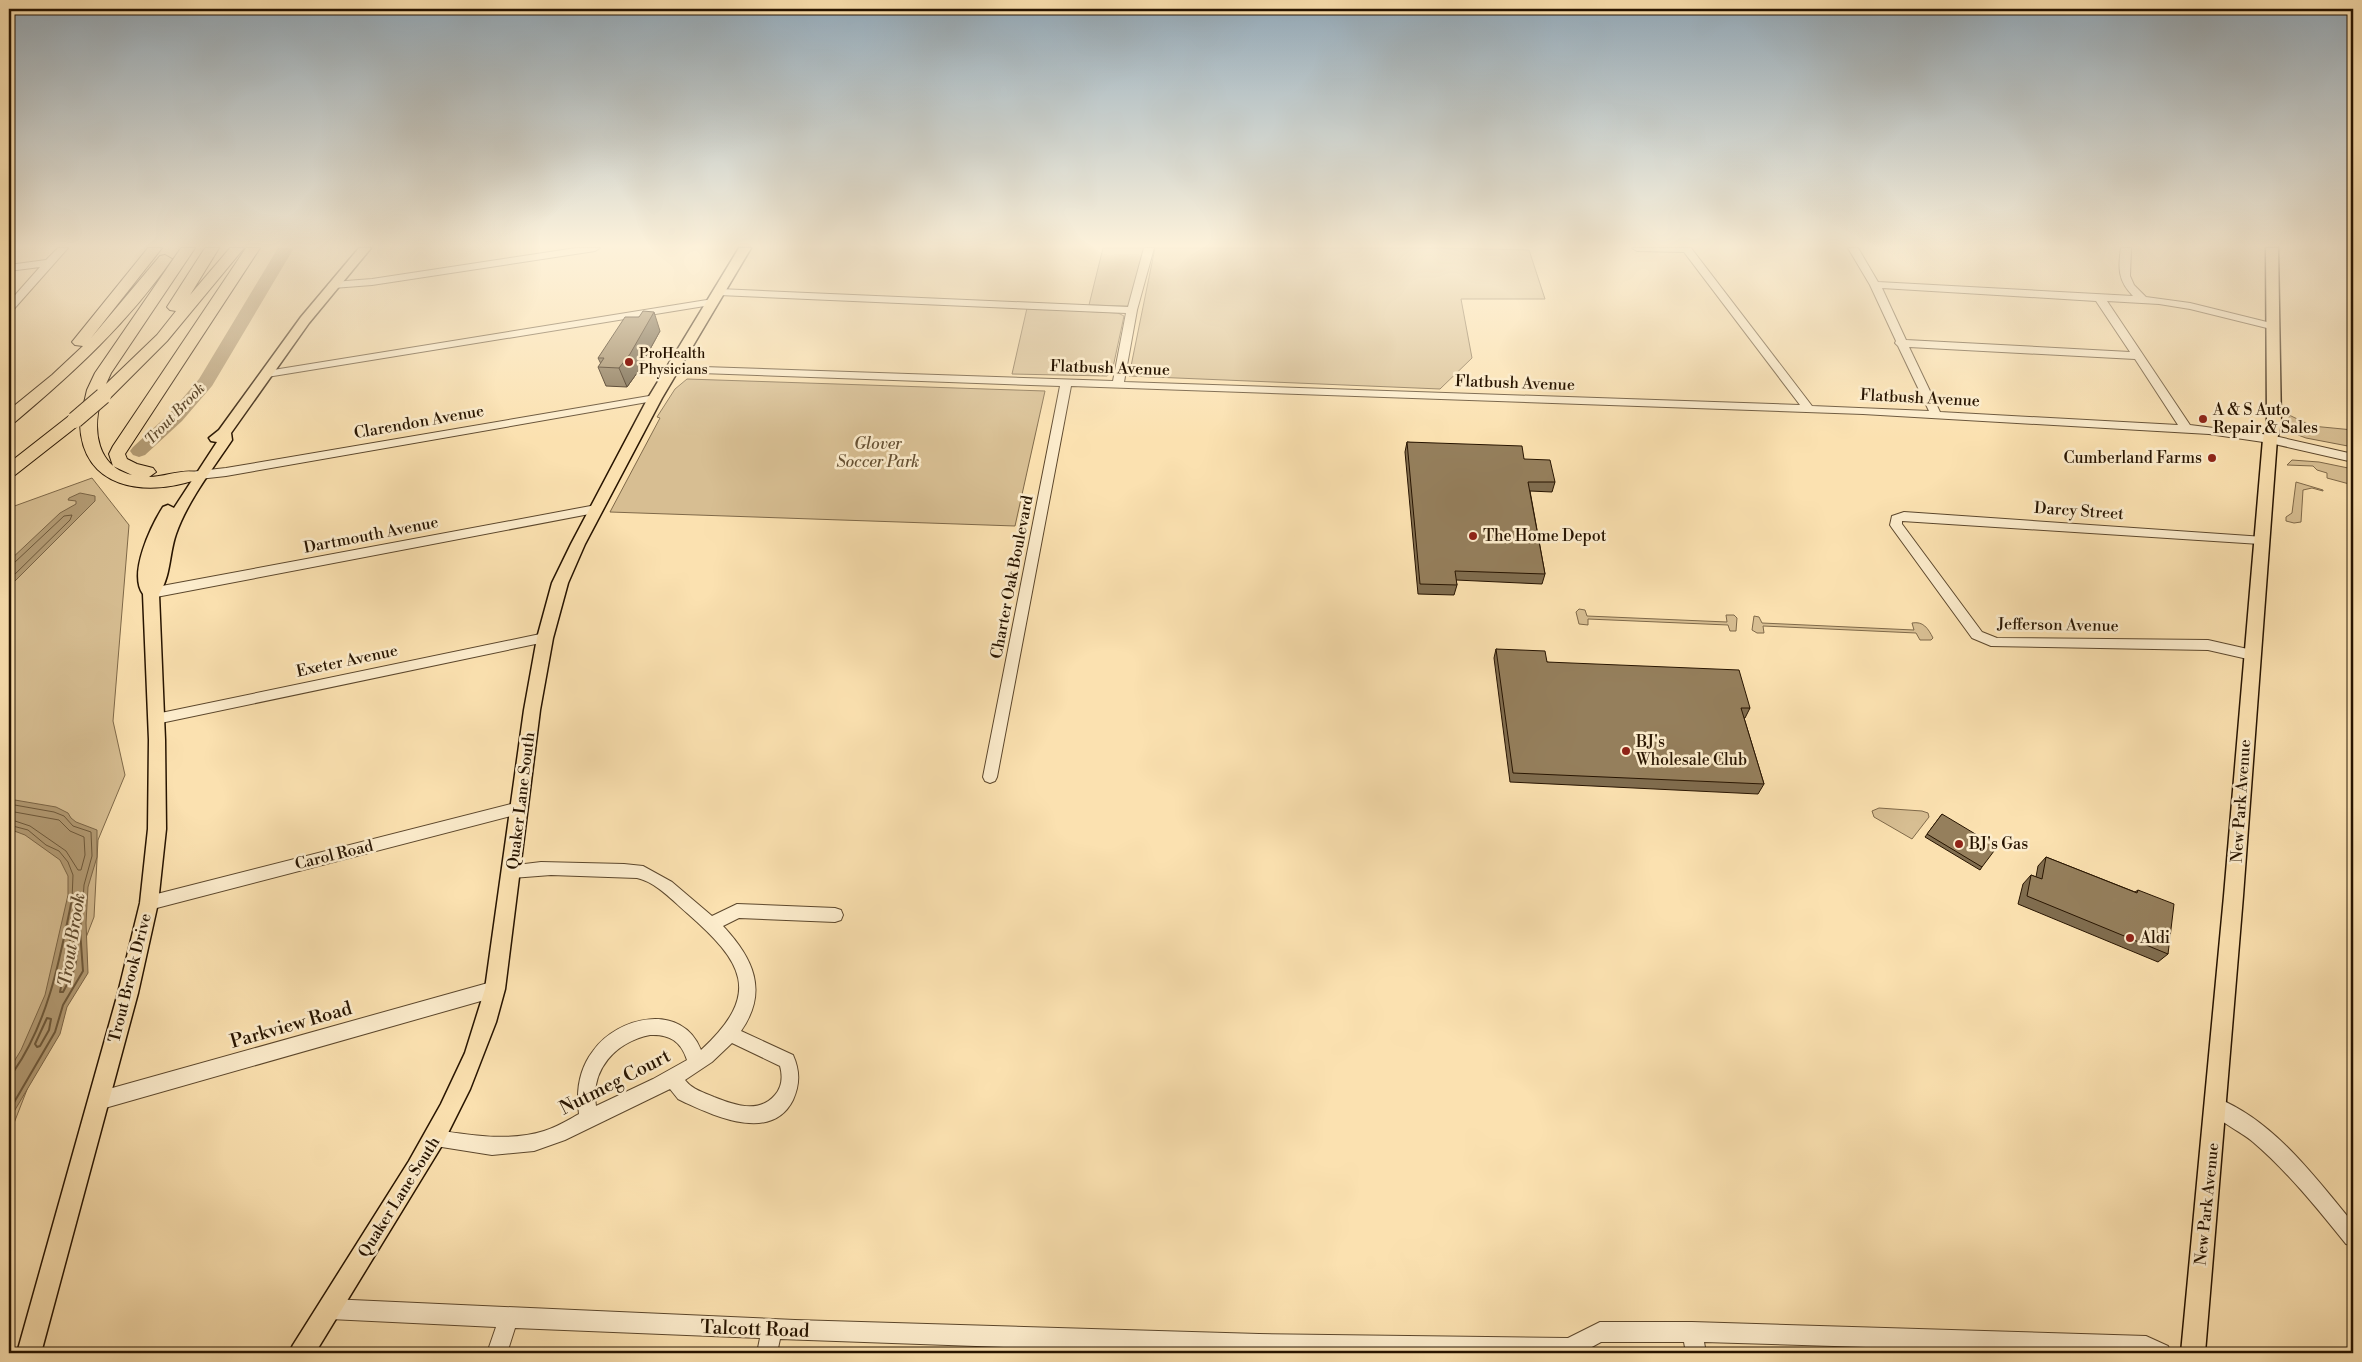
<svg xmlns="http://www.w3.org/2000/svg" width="2362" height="1362" viewBox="0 0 2362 1362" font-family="'Libre Bodoni',serif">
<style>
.green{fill:#d7be92;stroke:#7f6949}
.water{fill:#b39b74;stroke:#7b6546}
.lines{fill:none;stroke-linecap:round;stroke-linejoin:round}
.shore-far1{stroke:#6d583a;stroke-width:1}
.shore{stroke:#6d583a;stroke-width:2}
.river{fill:#b39b74;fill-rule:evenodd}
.minor-casing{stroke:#5c472c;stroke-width:2}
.major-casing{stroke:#271400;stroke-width:3}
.highway-casing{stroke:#271400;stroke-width:2}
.minor{fill:#fceccc;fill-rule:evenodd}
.major{fill:#fbe1b0;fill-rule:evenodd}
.highway{fill:#fbe1b0;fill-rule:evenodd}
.highway-bridge-casing{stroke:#271400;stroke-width:18;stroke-linecap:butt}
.highway-bridge{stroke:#fbe1b0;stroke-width:16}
.wall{fill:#806d4f;stroke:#271400}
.shaded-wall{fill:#685940;stroke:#271400}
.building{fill:#957f5c;stroke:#271400}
.poi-dot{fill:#8f2418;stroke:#fceccc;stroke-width:2}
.labels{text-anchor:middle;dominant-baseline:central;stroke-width:5;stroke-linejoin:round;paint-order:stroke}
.far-poi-label{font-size:14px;fill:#271400;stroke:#fceccc;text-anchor:start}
.far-water-label{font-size:15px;font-style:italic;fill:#5f4a2e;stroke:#fceccc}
.street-label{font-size:16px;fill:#271400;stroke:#fceccc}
.poi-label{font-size:16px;fill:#271400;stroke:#fceccc;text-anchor:start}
.park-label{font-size:16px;font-style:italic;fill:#655033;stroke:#fceccc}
.water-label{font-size:18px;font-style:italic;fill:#5f4a2e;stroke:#fceccc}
.near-street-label{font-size:19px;fill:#271400;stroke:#fceccc}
</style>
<rect width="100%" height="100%" fill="#fbe1b0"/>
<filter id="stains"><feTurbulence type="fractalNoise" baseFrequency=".004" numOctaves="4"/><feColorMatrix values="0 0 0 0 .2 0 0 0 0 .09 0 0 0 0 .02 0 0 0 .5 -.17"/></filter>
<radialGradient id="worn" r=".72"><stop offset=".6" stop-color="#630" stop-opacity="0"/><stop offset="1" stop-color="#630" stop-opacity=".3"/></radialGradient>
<path class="green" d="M1103,248H1145L1132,303L1127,306L1089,305Z
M1155,248H1442L1529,250L1545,299H1461L1472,358L1440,389L1129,376Z
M1027,308L1118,313L1124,316L1112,372L1107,376L1012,374Z
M687,379L1045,391L1015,526L610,512L660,418L657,417L675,389Z
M2289,415L2312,426L2353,430V447L2306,438L2298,435L2289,425Z
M2292,460L2319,462L2353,469V485L2327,478V473L2317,470L2313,466L2287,465Z
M92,478L129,525L113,721L125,775L98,840L94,917L9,1136V508Z
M2296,482L2323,490V491L2312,488L2303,490L2301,522L2294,523L2286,521V517L2292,513Z
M1579,609L1585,610L1587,616L1727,622L1726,615H1734L1737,618L1736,631H1730L1728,625L1588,619V625L1579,624L1576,612Z
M1754,616L1759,617L1762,623L1914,630L1912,623C1923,621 1928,628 1933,638L1931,640H1920L1916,633L1763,626L1764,633H1757L1752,630Z
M1879,808L1922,811L1928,813L1929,817L1912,839L1874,817L1872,811Z"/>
<path class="water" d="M80,493L95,496V501L9,587V561L60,513L76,504V501L68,500L69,498Z
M9,799L56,807L68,813L71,818L76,822L97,830V857L88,887L86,923L88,973L67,1007L60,1034L9,1120V1070L21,1050L45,995L68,895V876L60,860L25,835L9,829Z"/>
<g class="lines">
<path class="shore-far1" d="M9,565L14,563L64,516L72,515L70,520L9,580
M9,804L54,812L64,816L73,826L91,832L92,856L84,885L83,900
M9,811L59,820L70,831L84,837L85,855L81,870H78L66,851L30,826L9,819
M9,825L28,830L46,845L59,851L68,862L73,875L72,900"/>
<path class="shore" d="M73,938C82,958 73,974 63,992H60L70,940Z
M47,1018L51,1019L49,1030L40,1046L37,1047L35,1044Z
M9,1072L14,1071C49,1020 60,958 72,899
M9,1111L55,1032L63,1005L83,971L80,930L83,899"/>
<path class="river" d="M278,248H294L212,386L182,421L145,455L139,457L133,455L130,451L133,447L170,413L199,379Z"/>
<defs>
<path id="minor" d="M58,248H68L13,310L9,311V302L40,267L9,271V265L46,260Z
M576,248H600L595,251L372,285L333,288L328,285L333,282L372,279Z
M1144,248H1154L1137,310L1124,382L1800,405L1684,252L1637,251L1632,248H1691L1812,406L1929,411L1898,346L1895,343L1896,341L1870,285L1848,248H1858L1878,282L2133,296C2118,281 2118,268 2121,248H2131L2130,276L2134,285L2146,297L2190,303L2275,324L2276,326L2271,329L2190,309L2159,304L2107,301L2190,425L2270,435L2353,454V462L2270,443L2209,434L1863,414L1071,386L997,777L995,781L990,783L985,781L983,777L1060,386L673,372L668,369L673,366L1113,381L1126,313L719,295L714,292L719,289L1128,307ZM1882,288L2096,301L2130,352L1906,340ZM1909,347L2135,359L2178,425L1940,412Z
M713,299L717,300V304L267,377L262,374L267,371Z
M655,395L661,398L659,400L226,476L190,480L184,476L190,472L226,468Z
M596,505L600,506L602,509L600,512L151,598L145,593L151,588Z
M1904,512L2264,537L2266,540L2260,544L1902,521V524L1982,632L1997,638L2208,640L2252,650L2257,651L2259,655L2257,659L2252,660L2208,650L1991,646L1972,638L1892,528L1890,525L1892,516Z
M545,633L552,638L550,641L156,724L151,723L149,719L151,715L156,714Z
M519,802L524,804L526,808L524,812L519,814L149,910L143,908L141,903L143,898L149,896Z
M541,862L624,864L643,866L672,882L712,916L737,904L835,908L841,910L843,915L841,920L835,922L739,918L723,926C753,958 769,991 741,1031L793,1055C800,1071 800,1084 793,1100C772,1142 717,1117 686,1103L678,1099L670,1089L565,1140L534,1151L492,1155L429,1145L426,1139L429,1133L435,1130C471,1135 509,1142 544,1131C557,1127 568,1120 579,1114C576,1092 579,1069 593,1051C618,1016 682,1002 701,1050C763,993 743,962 687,913C673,901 656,882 637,878L551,875L512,878L507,876L504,871L507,866ZM650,1035C669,1034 681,1041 687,1060L653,1079L596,1106C590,1069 616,1042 650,1035ZM732,1043L780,1066C783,1077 782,1087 775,1095C759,1114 734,1105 714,1097C703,1092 693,1090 685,1080L712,1062Z
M495,981L501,984L503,989L501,994L495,997L98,1110L92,1107L89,1101L92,1095L98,1092Z
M2217,1098C2274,1121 2315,1177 2353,1223V1246L2346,1244C2317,1208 2288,1172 2253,1142C2242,1132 2213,1119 2208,1107L2211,1101Z
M330,1299L795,1320L1259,1334L1568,1338L1600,1322H1692L2146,1336L2168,1346L2171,1353H2060L1704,1342L1706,1353H1686L1684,1342H1601L1590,1348L1592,1353H1248L1050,1348V1353H1030V1348L780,1339L777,1353H757L760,1338L515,1328L507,1353H487L496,1327L330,1319L323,1316L320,1309L323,1302Z"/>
<path id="major" d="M359,248H371L309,323L231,433L232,440C212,470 188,500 176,534C169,554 171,576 159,594L165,740L166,829L158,903L138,993L41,1353H17L118,993L140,903L148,829L149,740L143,594C128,574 151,526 163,507L168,505L174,508L217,442L211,441L209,438L219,430L301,317Z
M739,248H751L662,398L585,544L568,583L553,638L540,710L505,989L496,1022L470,1089L441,1147L320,1345L315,1353H289L293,1345L409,1161L441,1104L465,1053L485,989L524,710L537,638L552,583L571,544L648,398Z
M2266,248H2278L2281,424L2277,439L2243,896L2205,1353H2181L2224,896L2263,439L2267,424Z"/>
<path id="highway" d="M148,248H162L91,338L160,256L165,255L172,259C129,322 73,373 15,422L9,423V410L52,375L83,346L75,345L72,342Z
M181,248H195L111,373L106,384L157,335L176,311L170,310L167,307L205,248H219L190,295L230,248H244L167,341L109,399L101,400C92,430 97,467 132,475L113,466L109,454L113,446L246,248H260L125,454L127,459L137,464L153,468L156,472L149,477C164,477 183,469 195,472L198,476L195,480C145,497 82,489 80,424L15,475L9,477V463L69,416H81L87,390L95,373Z"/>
</defs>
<use href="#minor" class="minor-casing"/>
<use href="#major" class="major-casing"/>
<use href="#highway" class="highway-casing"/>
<use href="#minor" class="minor"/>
<use href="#major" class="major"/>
<use href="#highway" class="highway"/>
<defs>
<path id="highway-bridge" d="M75,420L103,396"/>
</defs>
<use href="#highway-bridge" class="highway-bridge-casing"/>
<use href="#highway-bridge" class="highway-bridge"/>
</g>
<path class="wall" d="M660,331L637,373L627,387L606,386L598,367L601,364L598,358Z
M1407,442L1524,459L1555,482L1552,492L1530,491L1545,574L1542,584L1456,580L1457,585L1454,595L1418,594L1405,452Z
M1496,649L1547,662L1750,708L1745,718H1744L1764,784L1758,794L1510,782L1494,658Z
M1942,814L1982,867L1980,870L1925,837Z
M2046,857L2135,892L2138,890L2168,954L2158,962L2018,904L2023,884L2031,875L2036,877L2038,866Z"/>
<path class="shaded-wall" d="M654,312L660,331L637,373L627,387L619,368Z"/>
<path class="building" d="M643,311L654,312L630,354L619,368L598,367L604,358H598L625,317H639Z
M1407,442L1522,446L1524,459L1550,460L1555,482H1528L1545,574L1455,571L1457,585L1420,584Z
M1496,649L1545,651L1547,662L1739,670L1750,708H1741L1764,784L1513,773Z
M1942,814L1997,847L1982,867L1927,834Z
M2046,857L2137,893L2138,890L2174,904L2168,954L2027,896L2031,875L2042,879Z"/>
<linearGradient id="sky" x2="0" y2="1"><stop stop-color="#93aaba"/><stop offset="0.56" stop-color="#fdf2db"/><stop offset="1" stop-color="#fdf2db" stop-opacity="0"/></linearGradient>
<rect width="2362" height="439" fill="url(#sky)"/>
<g class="poi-dot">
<circle cx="629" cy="362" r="5"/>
<circle cx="2203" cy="419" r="5"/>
<circle cx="2212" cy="458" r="5"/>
<circle cx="1473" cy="536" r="5"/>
<circle cx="1626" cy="751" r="5"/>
<circle cx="1959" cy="844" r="5"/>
<circle cx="2130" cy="938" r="5"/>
</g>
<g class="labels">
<g class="far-poi-label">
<text x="639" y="354">ProHealth<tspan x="639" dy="16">Physicians</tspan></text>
</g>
<g class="far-water-label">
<text transform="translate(175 414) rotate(-46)">Trout Brook</text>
</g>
<g class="street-label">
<text transform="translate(1110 368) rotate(2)">Flatbush Avenue</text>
<text transform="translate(1515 383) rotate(2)">Flatbush Avenue</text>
<text transform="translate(1920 398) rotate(3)">Flatbush Avenue</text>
<text transform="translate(419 422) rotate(-10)">Clarendon Avenue</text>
<text transform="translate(2079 511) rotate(4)">Darcy Street</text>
<text transform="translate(371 535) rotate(-11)">Dartmouth Avenue</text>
<text transform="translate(1012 577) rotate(-79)">Charter Oak Boulevard</text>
<text transform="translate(2058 625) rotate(1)">Jefferson Avenue</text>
<text transform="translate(347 661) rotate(-12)">Exeter Avenue</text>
<text transform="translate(521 801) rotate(-83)">Quaker Lane South</text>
<text transform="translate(2241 801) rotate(-86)">New Park Avenue</text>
<text transform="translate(334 855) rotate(-14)">Carol Road</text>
<text transform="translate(130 978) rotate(-76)">Trout Brook Drive</text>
<text transform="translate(399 1197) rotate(-58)">Quaker Lane South</text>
<text transform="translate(2207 1204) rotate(-84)">New Park Avenue</text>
</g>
<g class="poi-label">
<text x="2213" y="410">A &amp; S Auto<tspan x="2213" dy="18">Repair &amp; Sales</tspan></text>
<text x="2202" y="458" text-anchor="end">Cumberland Farms</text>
<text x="1483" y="536">The Home Depot</text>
<text x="1636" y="742">BJ's<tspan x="1636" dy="18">Wholesale Club</tspan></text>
<text x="1969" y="844">BJ's Gas</text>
<text x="2140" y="938">Aldi</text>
</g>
<g class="park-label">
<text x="878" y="444">Glover<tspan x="878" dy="18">Soccer Park</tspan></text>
</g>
<g class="water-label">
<text transform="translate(72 940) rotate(-81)">Trout Brook</text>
</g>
<g class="near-street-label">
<text transform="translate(291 1025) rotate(-16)">Parkview Road</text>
<text transform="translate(615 1082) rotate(-27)">Nutmeg Court</text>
<text transform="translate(755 1329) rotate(2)">Talcott Road</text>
</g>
</g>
<rect width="2362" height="1362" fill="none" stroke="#fbe1b0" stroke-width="30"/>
<rect x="10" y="10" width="2342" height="1342" fill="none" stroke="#271400" stroke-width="2.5"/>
<rect x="15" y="15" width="2332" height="1332" fill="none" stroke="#271400"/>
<rect width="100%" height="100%" filter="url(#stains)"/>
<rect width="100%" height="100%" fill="url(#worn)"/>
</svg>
